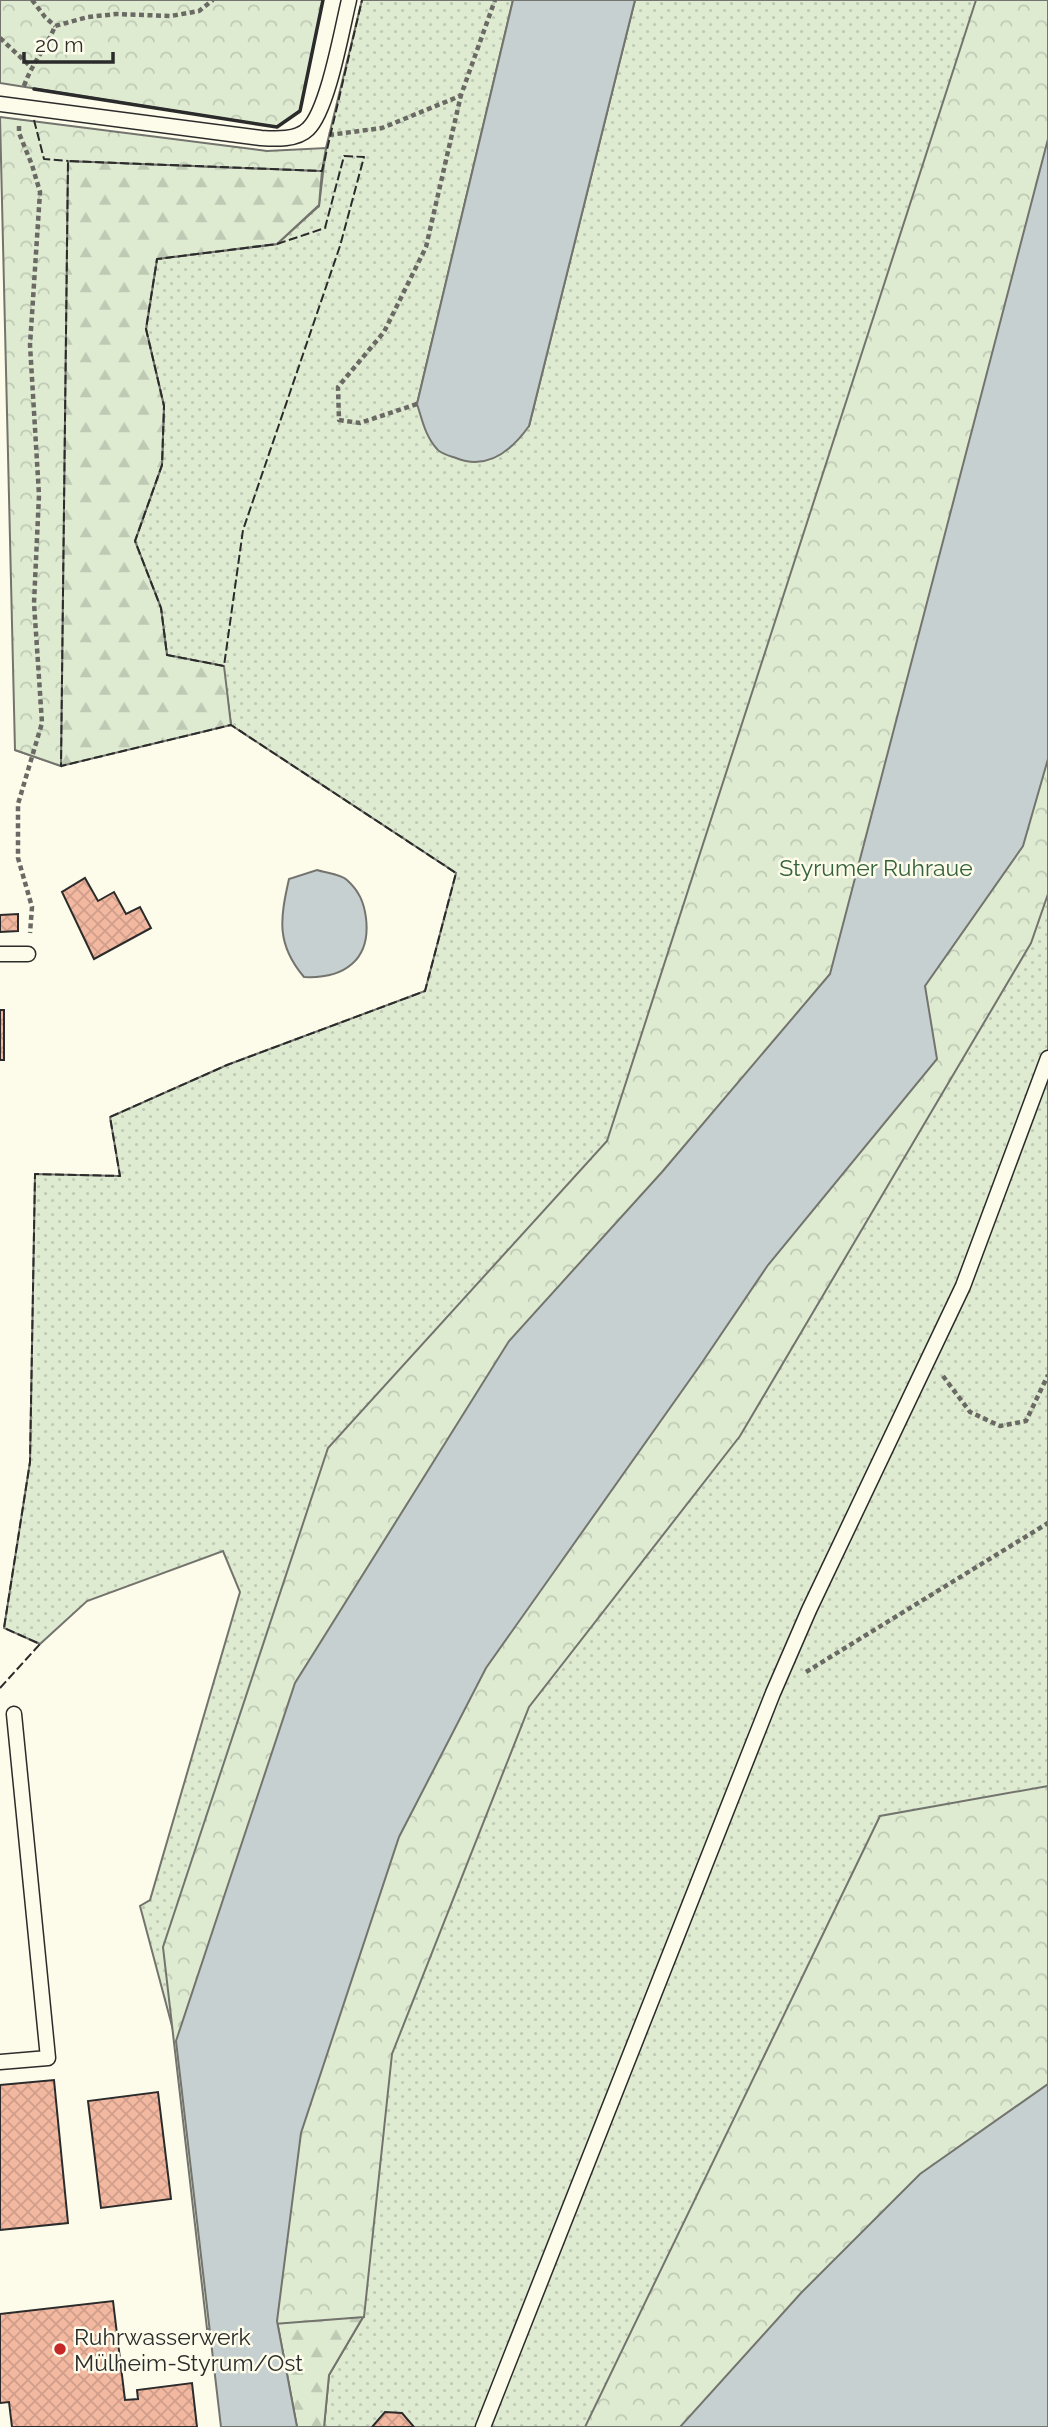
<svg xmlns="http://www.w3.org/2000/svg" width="1048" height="2427" viewBox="0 0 1048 2427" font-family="Raleway,sans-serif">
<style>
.grass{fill:url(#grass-dots);stroke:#74746e;stroke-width:2}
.forest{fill:url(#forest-firs);stroke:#74746e;stroke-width:2}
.park{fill:url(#park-crowns);stroke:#74746e;stroke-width:2}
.water{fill:#c7d0d0;stroke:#74746e;stroke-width:2}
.building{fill:url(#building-cross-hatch);stroke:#2b2b2b;stroke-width:2}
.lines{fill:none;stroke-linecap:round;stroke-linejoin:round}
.lane-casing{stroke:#2b2b2b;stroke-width:17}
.path{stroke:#6a6964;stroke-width:4.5;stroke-dasharray:5 3.5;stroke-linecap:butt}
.lane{stroke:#fdfbea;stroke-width:14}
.fence{stroke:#2b2b2b;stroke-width:2;stroke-dasharray:9 3.5;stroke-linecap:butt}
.wall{stroke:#2b2b2b;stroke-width:3.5}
.poi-dot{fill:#c62828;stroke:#fdfbea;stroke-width:2.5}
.labels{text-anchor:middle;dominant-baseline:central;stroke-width:5;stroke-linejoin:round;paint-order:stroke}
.park-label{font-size:23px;fill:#34623c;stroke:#fdfbea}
.poi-label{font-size:23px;fill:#2b2b2b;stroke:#fdfbea;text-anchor:start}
</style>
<defs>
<pattern id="grass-dots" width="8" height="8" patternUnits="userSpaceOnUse" patternTransform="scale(1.75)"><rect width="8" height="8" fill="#deebd1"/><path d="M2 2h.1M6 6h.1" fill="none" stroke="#bfcab4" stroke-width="1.8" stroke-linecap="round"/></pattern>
<pattern id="forest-firs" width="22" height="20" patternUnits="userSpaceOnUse" patternTransform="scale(1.75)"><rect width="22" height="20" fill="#deebd1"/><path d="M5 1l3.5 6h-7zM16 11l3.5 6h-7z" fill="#bfcab4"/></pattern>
<pattern id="park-crowns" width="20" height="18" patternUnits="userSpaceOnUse" patternTransform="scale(1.75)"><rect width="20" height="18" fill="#deebd1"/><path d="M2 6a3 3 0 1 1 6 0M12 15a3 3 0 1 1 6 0" fill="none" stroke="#bfcab4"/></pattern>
<pattern id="building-cross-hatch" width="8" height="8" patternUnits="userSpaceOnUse" patternTransform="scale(1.75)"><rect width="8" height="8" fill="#f2b8a0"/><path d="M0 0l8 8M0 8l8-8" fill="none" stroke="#d09e8a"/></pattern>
</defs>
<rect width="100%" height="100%" fill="#fdfbea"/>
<path class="grass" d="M362,0H513L417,404L529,426L635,0H1045L638,1158L301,1561L176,2041L140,1906L150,1900L240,1592L223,1551L87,1601L40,1644L4,1628L30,1462L35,1174L120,1176L110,1117L227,1065L425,991L456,873L231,725L223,666L167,655L161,608L135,541L162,465L164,406L146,329L157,259L277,244L319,206L326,148Z
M1048,759V1985L622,2427H324L329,2375L363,2317L282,2266L399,1837Z"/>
<path class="forest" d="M68,161L322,171L319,205L277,244L157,259L146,329L164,406L162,465L135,541L161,608L167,655L224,666L231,725L61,766L15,750Z
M282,2266L363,2317L329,2375L324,2427H297L277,2321Z"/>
<path class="park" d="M0,0H323L300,111L277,127L0,83Z
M976,0H1048V894L1031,943L740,1436L529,1707L392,2054L364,2317L207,2329L163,1947L328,1448L607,1141Z
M0,117L267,151L326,148L322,171L68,161L61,766L15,750Z
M1048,1786V2427H585L880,1816Z"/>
<path class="water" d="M513,0H635L529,426C512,450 488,471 456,458C450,456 441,454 437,449C425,436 422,419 417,404Z
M1048,139V759L1023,846L925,986L937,1059L768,1265L701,1364L486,1668L399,1837L301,2133L277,2321L297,2427H221L176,2041L295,1683L509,1341L662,1172L830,974Z
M317,870C326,873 341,874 347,880C359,891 364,902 366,918C371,960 344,979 304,977C276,944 280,919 289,879Z
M1048,2084V2427H680L801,2293L920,2174Z"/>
<path class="building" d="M85,878L98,901L114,892L126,914L140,907L151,928L94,959L62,892Z
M18,914V931L0,932V915Z
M0,1010H4V1060H0Z
M54,2080L68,2223L0,2230V2085Z
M158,2092L171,2199L101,2208L88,2101Z
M113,2301L125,2400L138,2399L137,2390L192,2383L197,2427H12L9,2402L0,2403V2314Z
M385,2412L402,2413L414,2427H372Z"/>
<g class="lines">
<defs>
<path id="lane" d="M0,104L261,138C276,139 297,140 308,129C328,110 342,29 349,0
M0,954H28
M0,2062L48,2058L14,1714
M483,2427L773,1693L809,1610L963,1286L1048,1058"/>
</defs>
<use href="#lane" class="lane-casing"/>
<path class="path" d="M32,0L45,17L55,26
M0,38L31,67
M24,86C32,63 47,47 55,26L88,17L116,14L171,16L199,11L213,0
M19,126V133L32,165L40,192L30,345L39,495L34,603L42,723L18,804V858L32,907L30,933
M329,135L382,128L460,96
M417,404L360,423L339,420L338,387L384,332L426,247L461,95L495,0
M943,1376L970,1412L1000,1426L1026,1421L1048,1375
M806,1672L1048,1523"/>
<use href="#lane" class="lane"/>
<path class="fence" d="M34,120L44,159L68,161
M344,156L364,157L340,246L243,530L224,666L167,655L161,608L135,541L162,465L164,406L146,329L157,259L277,244L325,228Z
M0,1688L40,1644L4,1628L30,1462L35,1174L120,1176L110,1117L227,1065L425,991L456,873L231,725L61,766L68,161L322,171L362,0"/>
<path class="wall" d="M34,89L277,127L300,111L323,0"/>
</g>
<circle class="poi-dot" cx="60" cy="2349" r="7"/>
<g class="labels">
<g class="park-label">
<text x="876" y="867">Styrumer Ruhraue</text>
</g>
<g class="poi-label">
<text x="74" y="2336">Ruhrwasserwerk<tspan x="74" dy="26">Mülheim-Styrum/Ost</tspan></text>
</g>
</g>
<path d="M24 52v10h89v-10" fill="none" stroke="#2b2b2b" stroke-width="3.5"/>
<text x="35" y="52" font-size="21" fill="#2b2b2b" stroke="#fdfbea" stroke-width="5" paint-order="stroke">20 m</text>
</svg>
